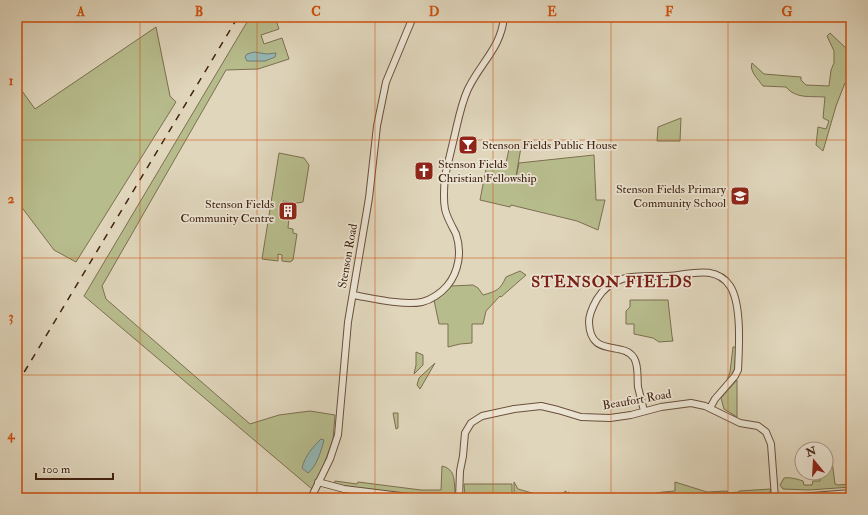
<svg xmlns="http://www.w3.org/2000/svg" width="868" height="515" viewBox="0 0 868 515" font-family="'IM FELL Double Pica',serif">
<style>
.green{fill:#b7bc8d;stroke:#7c6f4f}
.water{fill:#94b8b5;stroke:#737c73}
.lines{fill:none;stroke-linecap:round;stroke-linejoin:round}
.tertiary-casing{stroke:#6a4f3c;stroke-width:8}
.tertiary{stroke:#ebe4d3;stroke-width:6}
.rail{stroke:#422211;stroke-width:1.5;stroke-dasharray:7 7;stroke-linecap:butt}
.grid{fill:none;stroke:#cf510d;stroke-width:1;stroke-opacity:0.55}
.labels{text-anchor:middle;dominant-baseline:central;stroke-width:3.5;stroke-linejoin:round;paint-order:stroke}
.poi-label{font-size:12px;fill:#422211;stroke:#ebe4d3;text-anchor:start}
.street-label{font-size:12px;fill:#422211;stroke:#ebe4d3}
.district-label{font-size:16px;font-weight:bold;letter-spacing:1px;fill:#7a1f14;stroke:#ebe4d3}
.neatline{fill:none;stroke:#cf510d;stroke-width:1.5}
.grid-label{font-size:13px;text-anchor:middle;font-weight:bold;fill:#cf510d}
</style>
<rect width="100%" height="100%" fill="#e0d6bc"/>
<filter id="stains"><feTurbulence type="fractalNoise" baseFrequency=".005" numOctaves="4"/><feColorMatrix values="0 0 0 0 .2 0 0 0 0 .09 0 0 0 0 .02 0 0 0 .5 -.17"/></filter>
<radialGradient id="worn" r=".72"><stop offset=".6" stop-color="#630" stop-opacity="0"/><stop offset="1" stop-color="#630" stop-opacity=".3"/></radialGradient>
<path class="green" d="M250,17H275L279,29L261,35L264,44L282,38L289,59L258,69L226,70L102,286L106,299L250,424L279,415L310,411L335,415L333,439L323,467L312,489L84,296Z
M156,27L170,96L176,102L76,262L54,250L17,201V84L35,109Z
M830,33L849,51H851V77L848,84L845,83L836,106L823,151L816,145L818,127L826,129L829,121L823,118L825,97C810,96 796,99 786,87L763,86C758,79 749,71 752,63L764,74L801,77V80L806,85L829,86L831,70L834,63V51L827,36Z
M681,118L680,141H657L658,127Z
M510,145L521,147L516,177L519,163L594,155L596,200H605L598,230L577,221L511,205L510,207L480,200L487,164L505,167Z
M279,153L304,158L309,165L303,202L297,203L283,201L280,217L289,218L288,228L293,229V233L297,234L293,260L290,262L282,261V255L278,254V261L262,259Z
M520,271L526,275L501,297L500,296L486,311L483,324H472V343L460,344L448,347V324H439L434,300L451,286L473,285L478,288L483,295C497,291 500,290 506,277Z
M630,300H668L672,336L673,341L659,342L653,338L634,334V324H626V311L630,307Z
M733,347H736L735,369L728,381L727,380L730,372Z
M416,352L423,355V365L414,374L416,365Z
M435,363L420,389L417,385L419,378Z
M737,380V417L724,409L721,398Z
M393,413H398V428L396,429Z
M826,456L832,461L835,484L838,485L851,484V487L809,490L783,489L780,485L784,478C790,477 797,479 803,481L804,485H812L813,481H820V476L823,473H826Z
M442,466C456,469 454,482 455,494L450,498L356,489L334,485L335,481L357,484L358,482L421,490H441Z
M514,482L518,489C533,493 552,501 566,491V498H514Z
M675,482L707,492L727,491L729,493L739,492V491L771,489L769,494L765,496L738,498H616V496L633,497L663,492L675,491Z
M464,484H512V498H468L465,496Z
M568,492L573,495L614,496V498H568Z"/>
<path class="water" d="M254,52L267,54L276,53L275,57L265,61H247L245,57L247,54Z
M321,439L324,440C321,451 317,466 308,473L302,468C305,456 312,448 321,439Z"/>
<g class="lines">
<defs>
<path id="tertiary" d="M353,295C371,298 404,306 422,302C431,300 441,293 447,286C459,272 462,251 456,234C452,226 447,218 445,209C443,199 444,187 445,176C448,163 451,151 454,138C458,121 461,104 468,89C481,62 501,48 504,17
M644,411C642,403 640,395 638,387C637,378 639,366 634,358C623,340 590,359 589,322C589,314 593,306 597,299C614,271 641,277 668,276C689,275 715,264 730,286C742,304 739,349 738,370L735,376L715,399L710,408
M318,482L344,489L417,498
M311,498L330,459L338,435L348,322L369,198L377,126L386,82L413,17
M459,498L460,471L463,456L465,433L471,423L482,416L514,409L541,406L558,410L581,417L610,418L631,415L661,407L691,403L705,406L740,423L758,426L766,432L771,444L775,498
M786,498L851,493"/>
</defs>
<use href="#tertiary" class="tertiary-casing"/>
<use href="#tertiary" class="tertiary"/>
<path class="rail" d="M17,384L238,17"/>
</g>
<path class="grid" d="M140,17V498M257,17V498M375,17V498M493,17V498M611,17V498M728,17V498M17,140H851M17,258H851M17,375H851"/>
<defs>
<symbol id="bar-square" viewBox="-11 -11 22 22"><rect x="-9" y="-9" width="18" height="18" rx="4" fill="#8f2418" stroke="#ebe4d3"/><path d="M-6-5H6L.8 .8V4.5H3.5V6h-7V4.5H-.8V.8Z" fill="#fff"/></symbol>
<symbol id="church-square" viewBox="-11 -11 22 22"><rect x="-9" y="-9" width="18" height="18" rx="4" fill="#8f2418" stroke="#ebe4d3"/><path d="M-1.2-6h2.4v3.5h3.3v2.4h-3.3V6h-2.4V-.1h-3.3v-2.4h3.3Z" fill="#fff"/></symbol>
<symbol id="school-square" viewBox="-11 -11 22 22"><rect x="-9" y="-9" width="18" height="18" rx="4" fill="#8f2418" stroke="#ebe4d3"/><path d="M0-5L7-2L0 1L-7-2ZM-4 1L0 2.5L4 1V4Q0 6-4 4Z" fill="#fff"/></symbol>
<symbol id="building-square" viewBox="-11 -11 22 22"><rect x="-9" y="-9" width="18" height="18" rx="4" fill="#8f2418" stroke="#ebe4d3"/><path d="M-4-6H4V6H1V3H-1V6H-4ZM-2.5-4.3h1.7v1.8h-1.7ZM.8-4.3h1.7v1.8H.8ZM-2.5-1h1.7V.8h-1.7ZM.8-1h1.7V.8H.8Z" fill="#fff"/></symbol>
</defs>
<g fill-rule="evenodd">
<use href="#bar-square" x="457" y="134" width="22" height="22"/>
<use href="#church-square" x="413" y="160" width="22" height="22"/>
<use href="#school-square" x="729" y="185" width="22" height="22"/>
<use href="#building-square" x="277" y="200" width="22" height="22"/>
</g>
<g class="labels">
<g class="poi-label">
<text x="482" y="145">Stenson Fields Public House</text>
<text x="438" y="164">Stenson Fields<tspan x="438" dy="14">Christian Fellowship</tspan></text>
<text x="726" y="189" text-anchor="end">Stenson Fields Primary<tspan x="726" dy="14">Community School</tspan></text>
<text x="274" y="204" text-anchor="end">Stenson Fields<tspan x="274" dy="14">Community Centre</tspan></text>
</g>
<g class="street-label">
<text transform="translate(348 256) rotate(-80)">Stenson Road</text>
<text transform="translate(637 400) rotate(-10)">Beaufort Road</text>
</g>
<g class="district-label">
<text x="612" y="282">STENSON FIELDS</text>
</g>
</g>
<rect width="868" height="515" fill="none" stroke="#e0d6bc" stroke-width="44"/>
<g transform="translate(814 461) rotate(342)"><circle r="19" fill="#ebe4d3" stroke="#a79685"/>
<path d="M0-3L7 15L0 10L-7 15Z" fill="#8f2418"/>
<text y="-6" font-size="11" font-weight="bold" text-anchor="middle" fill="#422211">N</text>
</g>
<path d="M36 473v6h77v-6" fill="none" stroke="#422211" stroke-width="2"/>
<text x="42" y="473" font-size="12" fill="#422211" stroke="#ebe4d3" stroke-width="3" paint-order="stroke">100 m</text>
<rect x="22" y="22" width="824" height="471" class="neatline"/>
<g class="grid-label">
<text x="81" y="16">A</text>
<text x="199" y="16">B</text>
<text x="316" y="16">C</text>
<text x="434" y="16">D</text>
<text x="552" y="16">E</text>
<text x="669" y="16">F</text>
<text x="787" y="16">G</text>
<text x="11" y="85">1</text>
<text x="11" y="203">2</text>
<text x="11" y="321">3</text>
<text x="11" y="439">4</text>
</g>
<rect width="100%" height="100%" filter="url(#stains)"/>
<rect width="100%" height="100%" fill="url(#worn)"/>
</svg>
